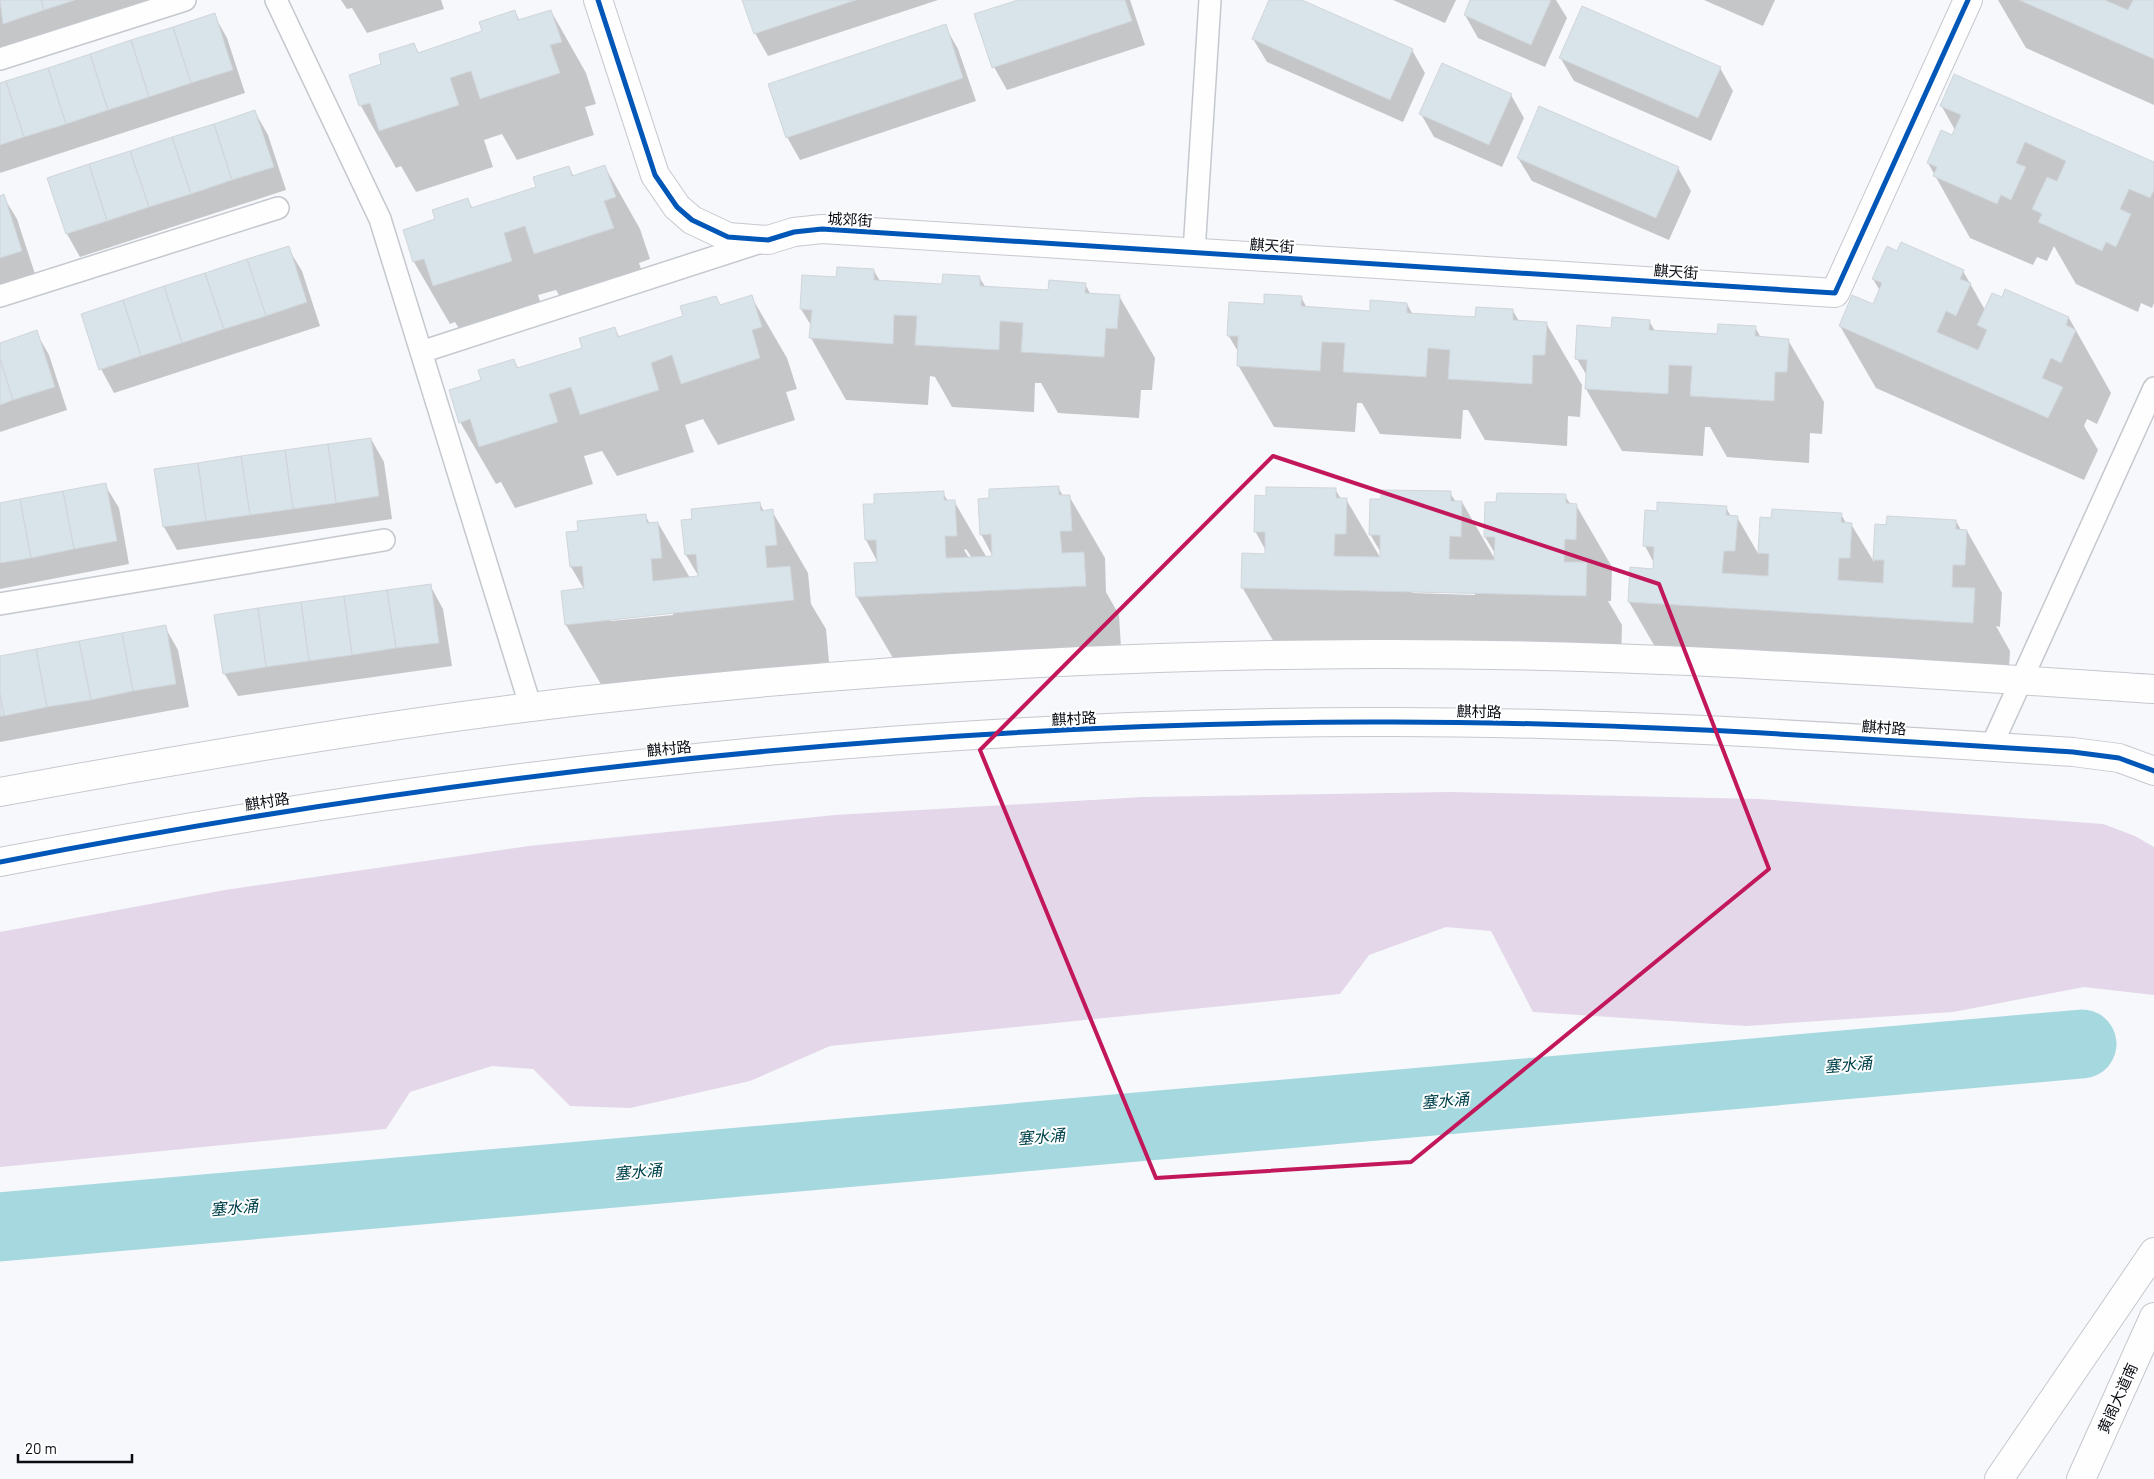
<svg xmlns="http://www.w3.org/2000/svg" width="2154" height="1479" viewBox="0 0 2154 1479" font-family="Barlow,'Noto Sans SC',sans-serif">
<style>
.green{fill:#e3d7e9}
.shadow{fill:#0003;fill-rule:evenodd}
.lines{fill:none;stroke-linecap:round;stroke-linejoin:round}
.river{stroke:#a6d8e0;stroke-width:69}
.building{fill:#d8e3ea;stroke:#d1d6db}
.service-casing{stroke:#c5c8ce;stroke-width:24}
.minor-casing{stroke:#c5c8ce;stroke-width:30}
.tertiary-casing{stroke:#c5c8ce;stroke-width:30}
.primary-casing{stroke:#c5c8ce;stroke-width:30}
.service{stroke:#fefefe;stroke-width:21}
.minor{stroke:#fefefe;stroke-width:28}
.tertiary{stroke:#fefefe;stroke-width:28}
.primary{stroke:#fefefe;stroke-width:28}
.cycleway-casing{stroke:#fff;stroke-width:8}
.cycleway{stroke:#0057b8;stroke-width:5}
.marked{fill:none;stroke:#c2185b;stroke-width:4;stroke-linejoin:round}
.labels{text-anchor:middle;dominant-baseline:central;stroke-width:4;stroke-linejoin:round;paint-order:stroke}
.street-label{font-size:15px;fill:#080b12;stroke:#fff}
.water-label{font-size:16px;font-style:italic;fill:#00434c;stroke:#fff}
</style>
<rect width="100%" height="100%" fill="#f6f8fb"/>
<path class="green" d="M1451,792L1759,799L2103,824L2135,836L2154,847V995L2084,987L1953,1012L1746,1026L1533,1012L1491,931L1446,927L1369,955L1340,994L830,1046L750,1081L630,1108L570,1106L533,1069L492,1066L410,1092L386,1129L0,1167V932L225,890L529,846L835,815L1143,797Z"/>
<path class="shadow" d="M0,0H159L0,52Z
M341,0H441L444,9L367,33L352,8L347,9Z
M744,0H938L768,56L755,33Z
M1022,0H1130L1145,45L1007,90L994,67Z
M1271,0H1299L1412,50L1425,73L1403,122L1267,62L1253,39Z
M1393,0H1456L1445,23Z
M1472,0H1556L1567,18L1545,67L1478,38L1465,15Z
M1704,0H1775L1763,26Z
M1998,0H2154V105L2026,48Z
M551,11L586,73L596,104L585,107L594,135L517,160L502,134L484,140L493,167L416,192L401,166L396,168L361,106L351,75L383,65L414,44L419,54L484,32L515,12L520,21Z
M214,15L227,38L245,93L0,173V84Z
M945,26L958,49L976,101L800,160L787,137Z
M1560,57L1720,68L1733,91L1711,141L1574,81Z
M1511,95L1524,118L1502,167L1434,137L1421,114Z
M1941,105L2154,163V303L2152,308L2141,303L2138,312L2076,284L2054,246L2047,261L2037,257L2033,265L1970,238L1928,163L1952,136L1955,130Z
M255,112L268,135L286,190L80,257L67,234Z
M1518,158L1678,168L1691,191L1669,240L1532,181Z
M569,167L574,177L605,167L640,229L650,259L639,263L648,290L571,315L556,290L538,295L547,323L470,347L455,322L450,324L414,262L404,231L437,220L468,200L473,209L538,188Z
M3,196L17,219L35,274L0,285V197Z
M288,248L302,271L320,326L114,393L101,369Z
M1898,252L1963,271L1985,310L2003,299L2069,318L2111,393L2097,424L2087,419L2084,426L2098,450L2084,480L1876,388L1840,326L1874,305L1880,291L1873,279Z
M874,271L880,281L943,285L979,277L986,288L1049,292L1085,284L1091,295L1119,296L1155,358L1152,390H1141L1139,418L1058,413L1041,383H1035L1034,412L952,407L935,377L930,376L928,405L846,400L811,338L812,327L801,309L838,279Z
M751,296L787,358L797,389L786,392L795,420L718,445L703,419L685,425L694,452L617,476L602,451L584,456L593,484L515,508L501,482L496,484L460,422L483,381L513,360L519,369L584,349L615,329L620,338L685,317L716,297L721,306Z
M1301,297L1307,308L1371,312L1407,304L1413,315L1477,318L1513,311L1519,321L1546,323L1582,385L1580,417L1568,416L1567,446L1485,440L1468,410H1463L1461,439L1380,434L1362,403H1357L1355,432L1274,427L1238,365L1239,353L1228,335L1265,305Z
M1649,321L1655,331L1718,335L1755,327L1761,338L1788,340L1824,402L1822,434L1810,433L1809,463L1727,457L1710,427H1705L1703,456L1622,451L1586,389L1587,376L1577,359L1613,329Z
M36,332L49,355L67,410L0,432V344Z
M371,439L384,462L392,519L177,550L164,527L156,470Z
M105,485L119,508L129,564L0,589V504Z
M1058,487L1063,496H1069L1105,558L1106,592L1119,615L1121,648L893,658L857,597L878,563L866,540L876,505L943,493L948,501H954L987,558L993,557L981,534ZM966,549L972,558H969L964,550Z
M1335,489L1341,499H1346L1381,559V553L1370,534L1382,500L1450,493L1456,502H1462L1496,561V555L1485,537L1565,496L1571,505H1576L1612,567L1611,601H1608L1622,625L1621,658L1278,649L1242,587L1266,555V551L1255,531L1267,498ZM1410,590L1475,592V595L1413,593Z
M760,503L764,512L772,511L808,573L811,604L826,629L829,662L602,686L566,625L584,589L571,567L568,533L645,515L650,524L658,523L690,578L699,577L686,555L682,521ZM673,612V615L611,621V619Z
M1726,507L1731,517H1737L1759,555L1761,518L1841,514L1846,523L1851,524L1874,562L1876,525L1956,521L1961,530L1967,531L2002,593L2000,627L1996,626L2010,651L2008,684L1665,664L1629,602L1654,570V563L1645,546L1658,512Z
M430,585L443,609L452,666L238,696L224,673Z
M165,627L178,650L189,707L0,742V657Z"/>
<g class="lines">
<path class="river" d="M0,1227L2082,1044"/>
</g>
<path class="building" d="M0,0H41L44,10L3,24Z
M41,0H75L44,10Z
M742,0H856L754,34Z
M1018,0H1125L1132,21L992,68L974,14Z
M1269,0H1302L1413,49L1390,100L1252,39Z
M1470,0H1551L1531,45L1464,15Z
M2019,0H2105L2128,10L2133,0H2154V59Z
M1582,6L1721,67L1698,118L1559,58Z
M515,10L518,20L551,10L562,42L550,45L560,73L480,99L471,71L450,78L459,105L379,131L370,103L359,106L349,75L381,64L379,54L414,43L418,53L482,31L479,22Z
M215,13L233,70L191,83L173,27Z
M946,24L963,78L786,138L768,84Z
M173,27L191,83L149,97L131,40Z
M131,40L149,97L108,110L90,54Z
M90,54L108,110L66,124L48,68Z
M1442,63L1512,94L1489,145L1419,114Z
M48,68L66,124L24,137L6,81Z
M1954,74L2154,162V190L2150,198L2129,189L2120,209L2131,214L2116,247L2106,242L2102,251L2038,222L2042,214L2032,209L2047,177L2057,181L2066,161L2025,142L2016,163L2026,167L2011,200L2001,195L1997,204L1933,176L1937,167L1927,163L1941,130L1952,135L1961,115L1940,106Z
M6,81L24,137L0,145V83Z
M1539,106L1679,167L1656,218L1517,158Z
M255,110L274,167L232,180L214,124Z
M214,124L232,180L191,194L172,137Z
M172,137L191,194L149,207L130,151Z
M130,151L149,207L107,221L89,164Z
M89,164L107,221L66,234L47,178Z
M605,165L616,197L604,201L614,228L534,254L525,226L504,233L512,261L433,286L424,259L413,262L403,230L435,219L432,210L468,198L471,208L536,187L533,177L569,166L572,176Z
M4,194L22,251L0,258V196Z
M1901,242L1964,270L1960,279L1971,283L1956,316L1946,311L1937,332L1978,350L1987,330L1977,325L1992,293L2002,297L2005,289L2069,317L2066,325L2076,330L2061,363L2051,358L2042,378L2063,387L2048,418L1839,326L1852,295L1873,304L1882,283L1872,279L1887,246L1897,251Z
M289,246L307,302L266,316L247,259Z
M247,259L266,316L224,329L205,273Z
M837,267L874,269V280L942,284L943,274L980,276V286L1048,290L1049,280L1086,283L1085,293L1120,295L1117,329L1106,328L1104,357L1021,352L1023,323L1000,321L999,350L915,345L917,316L894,315L893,344L809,338L812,310L800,309L802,275L836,277Z
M205,273L224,329L182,343L164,286Z
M164,286L182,343L141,356L123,300Z
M1264,294L1302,296L1301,306L1370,311V300L1407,303V313L1475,317L1476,307L1513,309V320L1547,322L1545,355H1533L1532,384L1448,379L1450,350L1428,348L1426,377L1343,372L1345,343L1322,342L1320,371L1237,366L1238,336H1227L1229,302L1264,304Z
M752,295L762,327L752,330L760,358L681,384L672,355L651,363L659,390L580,415L571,387L549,394L558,422L479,447L470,419L459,423L449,390L481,380L478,370L514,359L517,368L582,348L579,338L615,327L618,337L683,316L680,306L716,296L720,305Z
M123,300L141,356L99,370L81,314Z
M1612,317L1650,320L1649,330L1717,334L1718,324L1756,326L1755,336L1789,339L1787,372H1775L1774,401L1690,396L1692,366L1669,365L1668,394L1585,389L1587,360L1575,359L1577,325L1611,328Z
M37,330L55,387L13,400L0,359V343Z
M0,359L13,400L0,405Z
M371,438L379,496L336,503L328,444Z
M328,444L336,503L293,509L285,450Z
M285,450L293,509L250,515L241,456Z
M241,456L250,515L206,521L198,463Z
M198,463L206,521L163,527L154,469Z
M106,483L117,541L74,549L63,491Z
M1059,486V495H1070L1072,531H1060L1062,553L1084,552L1086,586L856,597L854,563L877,562L876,540H865L863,504H874V494L944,491V500H955L957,536H945L946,558L992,556L991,534L980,535L978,499L989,498V489Z
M1266,487L1336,488V498H1347L1346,534H1335L1334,556L1380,557V535H1369L1370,499H1381V490L1451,491V501H1462L1461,537L1450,536L1449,559L1494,560L1495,537H1484L1485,502H1496L1497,493L1566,494V503L1577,504L1576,540L1565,539L1564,562H1587L1586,596L1241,588L1242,553L1265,554V532H1254L1255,495L1266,496Z
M63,491L74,549L31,558L20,499Z
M20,499L31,558L0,563V503Z
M760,502L761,511L773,509L777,545L765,546L767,568L790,566L794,600L565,625L561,591L584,588L582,566L570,567L566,532L578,531L577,521L646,514L647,523L658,522L662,558L651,559L653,581L698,576L696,554L685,555L681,520L692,519L691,509Z
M1657,502L1727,506L1726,515L1738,516L1735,551H1724L1722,573L1768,576L1769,554L1758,553L1760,517L1771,518L1772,509L1842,513L1841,522L1852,523L1850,558H1839L1838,580L1883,583L1884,560H1873L1875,524L1886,525L1887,516L1956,520V529L1967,530L1965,565H1953L1952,587L1975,588L1973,623L1628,602L1630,567L1653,569L1654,547L1643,546L1645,510L1657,511Z
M431,584L439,643L396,648L387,590Z
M387,590L396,648L352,655L344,596Z
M344,596L352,655L309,661L301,602Z
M301,602L309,661L266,667L258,608Z
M258,608L266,667L223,674L214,615Z
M166,625L176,684L133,691L122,633Z
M122,633L133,691L91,700L79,641Z
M79,641L91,700L47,707L36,649Z
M36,649L47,707L4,716L0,693V656Z
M0,693L4,716H0Z"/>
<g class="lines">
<defs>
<path id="service" d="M276,0L380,219L531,708
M0,59L185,0
M1194,252L1210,0
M0,296L278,208
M421,352L761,242
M0,604L384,540
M1991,747L2154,388"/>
<path id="minor" d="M598,0L655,175L677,207L692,220L728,237L768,240L794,232L822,229L1835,293L1968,0"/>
<path id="tertiary" d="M0,792C192,757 385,724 580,701C843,671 1108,655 1372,654C1633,653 1894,672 2154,689
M0,862C452,774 911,723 1372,722C1607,721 1840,737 2073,752L2119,758L2154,771"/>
<path id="primary" d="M1999,1479L2154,1252
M2081,1479L2154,1317"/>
</defs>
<use href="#service" class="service-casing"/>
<use href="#minor" class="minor-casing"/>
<use href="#tertiary" class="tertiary-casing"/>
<use href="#primary" class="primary-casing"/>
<use href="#service" class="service"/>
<use href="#minor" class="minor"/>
<use href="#tertiary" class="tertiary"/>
<use href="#primary" class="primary"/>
<defs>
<path id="cycleway" d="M598,0L655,175L677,207L692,220L728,237L768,240L794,232L822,229L1835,293L1968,0
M0,862C452,774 911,723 1372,722C1607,721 1840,737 2073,752L2119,758L2154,771"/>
</defs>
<use href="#cycleway" class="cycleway-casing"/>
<use href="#cycleway" class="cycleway"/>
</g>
<path class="marked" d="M1273,456L1659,584L1769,869L1411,1162L1156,1178L980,750Z"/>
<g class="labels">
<g class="street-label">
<text transform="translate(850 219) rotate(3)">城郊街</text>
<text transform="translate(1272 245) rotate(4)">麒天街</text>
<text transform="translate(1676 271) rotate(4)">麒天街</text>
<text transform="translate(1479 711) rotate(1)">麒村路</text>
<text transform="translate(1074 718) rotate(-3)">麒村路</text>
<text transform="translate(1884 727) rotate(4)">麒村路</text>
<text transform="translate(669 748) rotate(-6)">麒村路</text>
<text transform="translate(267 801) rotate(-9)">麒村路</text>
<text transform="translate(2117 1398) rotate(-66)">黄阁大道南</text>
</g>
<g class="water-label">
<text transform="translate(1848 1064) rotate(-5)">塞水涌</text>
<text transform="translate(1445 1100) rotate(-5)">塞水涌</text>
<text transform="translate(1041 1136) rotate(-5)">塞水涌</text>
<text transform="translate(638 1171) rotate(-5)">塞水涌</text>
<text transform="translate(234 1207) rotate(-5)">塞水涌</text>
</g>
</g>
<path d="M18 1454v8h114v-8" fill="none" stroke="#080b12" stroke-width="2.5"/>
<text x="25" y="1454" font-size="15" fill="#080b12" stroke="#ffffff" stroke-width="4" paint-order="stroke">20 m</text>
</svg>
